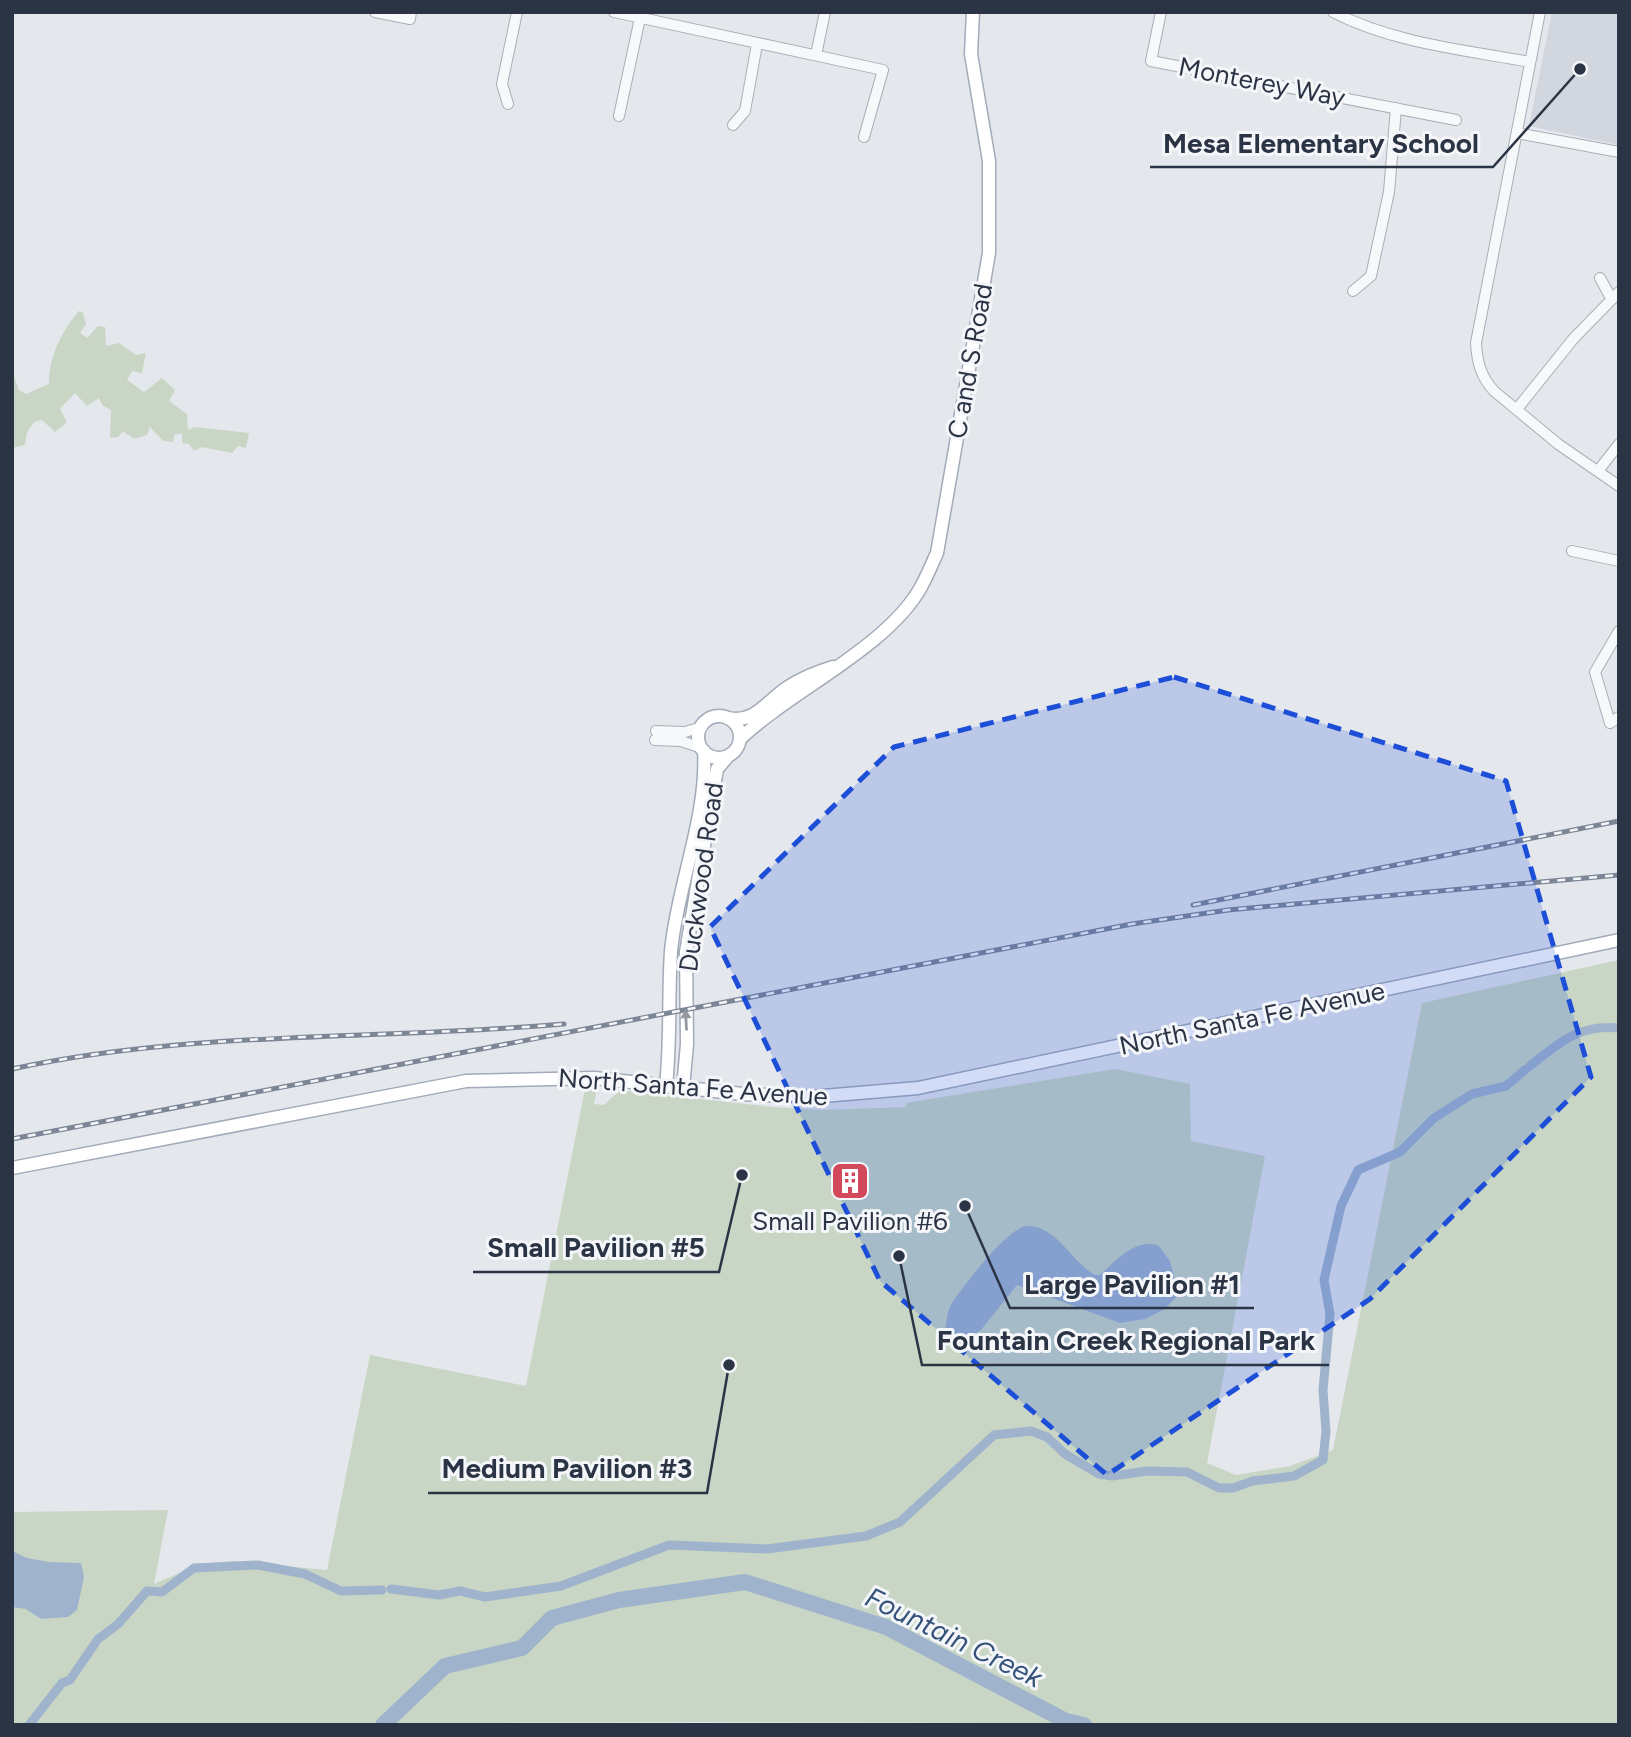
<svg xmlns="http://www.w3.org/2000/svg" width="1631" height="1737" viewBox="0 0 1631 1737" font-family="Figtree,sans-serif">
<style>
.built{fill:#d2d6de}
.green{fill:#c9d6c5}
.water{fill:#9fb4cc}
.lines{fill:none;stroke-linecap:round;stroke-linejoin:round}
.canal{stroke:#9fb4cc;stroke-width:9}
.river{stroke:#9fb4cc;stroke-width:16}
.minor-casing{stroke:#a9aeb7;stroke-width:12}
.major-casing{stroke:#a3abb8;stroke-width:15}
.minor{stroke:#f7f8fa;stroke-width:10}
.major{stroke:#fff;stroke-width:12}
.rail-casing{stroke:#7d8696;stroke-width:5}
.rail{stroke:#f4f6f9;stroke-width:2.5;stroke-dasharray:8;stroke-linecap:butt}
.oneway{fill:#959aa2}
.marked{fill:#1d4ed8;fill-opacity:0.2;stroke:#1d4ed8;stroke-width:5;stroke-dasharray:14 9;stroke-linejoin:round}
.labels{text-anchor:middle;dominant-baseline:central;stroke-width:6;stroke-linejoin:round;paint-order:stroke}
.street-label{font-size:26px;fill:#2b3445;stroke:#f4f6f9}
.poi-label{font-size:26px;fill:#2b3445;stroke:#f4f6f9}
.water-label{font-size:28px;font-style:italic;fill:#34527a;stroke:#f4f6f9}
.leader{fill:none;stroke:#2b3445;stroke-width:2.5}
.callout-dot{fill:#2b3445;stroke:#f4f6f9;stroke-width:2.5}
.callout-label{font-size:28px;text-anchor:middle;font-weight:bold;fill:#2b3445;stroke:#f4f6f9;stroke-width:6;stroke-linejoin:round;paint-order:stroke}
</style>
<rect width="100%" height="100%" fill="#e4e7ec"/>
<path class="built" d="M1552,12H1619V145L1529,126Z"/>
<path class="green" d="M79,311L83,313L86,324L80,333L87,338L98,326L105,327L106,346L119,343L136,355L146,353L142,373L132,371L127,380L144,392L162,378L175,390L169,401L187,414L188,430L194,427L249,433L246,448L238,446L232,453L202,447L194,451L189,444L182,443V434H175L173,442L163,441L150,427L147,435L134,439L123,431L118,437L110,438L111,410L103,406L99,398L87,406L75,393L60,409L67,422L55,432L42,420L34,422L27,432L25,445L12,448V371L19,390L26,394L49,384C48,358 63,329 79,311Z
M1619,960V1725L699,1722L12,1725V1512L168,1510L154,1584L199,1564L234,1561L327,1570L370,1355L526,1386L586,1084H598L594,1104L604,1105L620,1090L772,1107L824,1110L906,1107V1103L1115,1069L1190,1084L1191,1141L1265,1156L1207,1463L1236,1475L1290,1466L1333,1450L1422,1003Z"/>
<path class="water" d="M1026,1226C1057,1225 1071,1262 1095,1275H1100C1116,1261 1133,1239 1158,1245L1170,1261L1179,1294L1165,1309L1145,1319L1120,1323L1017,1285L981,1330L968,1337L936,1334L945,1329C947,1320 947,1311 952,1303C964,1285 1007,1229 1026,1226Z
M12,1551L27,1558L49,1562L81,1563L84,1577L77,1610L68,1617L41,1619L26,1609L12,1607Z"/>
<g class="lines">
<path class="canal" d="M1530,1066C1559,1042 1580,1024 1619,1028
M391,1589L439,1595L460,1591L485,1597L561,1586L669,1545L767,1549L866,1536L900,1522L994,1435L1031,1431L1047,1437L1065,1454L1099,1474L1112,1476L1147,1471L1187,1472L1219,1488H1233L1253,1481L1294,1476L1323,1460L1326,1431L1323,1390L1330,1314L1324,1280L1341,1206L1358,1170L1400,1152L1434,1118L1472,1094L1506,1086L1526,1069
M101,1637L118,1624L147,1591L162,1592L194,1568L258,1565L305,1574L341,1591L382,1590
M29,1725L62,1683L70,1680L98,1639"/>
<path class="river" d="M383,1725L445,1666L522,1648L552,1618L619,1600L745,1582L886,1627L1066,1721L1084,1725"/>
<defs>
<path id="minor" d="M375,12L410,19L411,12
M614,12L883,70L864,137
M1161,12L1151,61L1456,120
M1333,12C1393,43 1465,50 1530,62
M1540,12L1476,343C1477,362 1481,377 1494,391L1558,444L1619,486
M816,55L825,12
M508,104L502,84L517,12
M619,116L640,18
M733,125L745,111L757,44
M1517,133L1619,152
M1600,278L1611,298
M1353,291L1371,276L1389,192L1396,108
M1517,409L1574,338L1619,292
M1598,471L1619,444
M1572,551L1619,561
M1619,631L1595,672L1610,723L1619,717
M656,731L685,732L702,727
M655,740L681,741L702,748"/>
<path id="major" d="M698 737a21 21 0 1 1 42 0a21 21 0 1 1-42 0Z
M727,718C756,724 766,701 788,687C802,678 817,672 833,667
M740,739C790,691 888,647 921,587C927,576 932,564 937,553L989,253V161L971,54L973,12
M666,1085C671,1040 668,996 671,951C677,886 708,816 704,751
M683,1088L687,1044L686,952L717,769L729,755
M12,1168L466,1081L594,1078L743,1094L811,1097L918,1088L1619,940"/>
</defs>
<use href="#minor" class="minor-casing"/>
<use href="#major" class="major-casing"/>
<use href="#minor" class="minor"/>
<use href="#major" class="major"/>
<defs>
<path id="rail" d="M1193,905L1619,821
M12,1069C193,1030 380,1040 564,1024
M12,1139L1132,924L1228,910L1619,875"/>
</defs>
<use href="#rail" class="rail-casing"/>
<use href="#rail" class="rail"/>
</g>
<defs><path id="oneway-solid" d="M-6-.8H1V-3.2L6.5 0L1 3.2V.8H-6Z" transform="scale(1.75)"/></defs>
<use class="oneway" href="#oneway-solid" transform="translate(686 1020) rotate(-93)"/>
<path class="marked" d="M1174,677L1506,781L1591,1077L1370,1299L1107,1475L880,1281L710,927L894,747Z"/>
<defs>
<symbol id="building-square" viewBox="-11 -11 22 22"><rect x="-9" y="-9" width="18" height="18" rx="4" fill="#d1495b" stroke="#f4f6f9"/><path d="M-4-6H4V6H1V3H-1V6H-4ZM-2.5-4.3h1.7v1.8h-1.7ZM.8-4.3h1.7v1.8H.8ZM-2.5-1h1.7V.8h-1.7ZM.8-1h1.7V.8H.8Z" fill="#fff"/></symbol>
</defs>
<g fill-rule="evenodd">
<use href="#building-square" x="828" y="1159" width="44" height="44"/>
</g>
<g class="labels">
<g class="street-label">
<text transform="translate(1262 82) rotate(11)">Monterey Way</text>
<text transform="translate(970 361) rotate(-80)">C and S Road</text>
<text transform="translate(701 877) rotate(-82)">Duckwood Road</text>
<text transform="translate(1252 1018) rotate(-12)">North Santa Fe Avenue</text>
<text transform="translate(693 1087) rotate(4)">North Santa Fe Avenue</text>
</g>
<g class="poi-label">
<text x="850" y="1221">Small Pavilion #6</text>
</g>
<g class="water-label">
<text transform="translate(954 1637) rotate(26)">Fountain Creek</text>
</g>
</g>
<path class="leader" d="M1580 69L1493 167H1150M742 1175L719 1272H473M965 1206L1010 1308H1254M899 1256L922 1365H1329M729 1365L707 1493H428"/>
<g class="callout-dot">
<circle cx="1580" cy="69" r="7"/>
<circle cx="742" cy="1175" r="7"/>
<circle cx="965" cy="1206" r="7"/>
<circle cx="899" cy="1256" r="7"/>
<circle cx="729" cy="1365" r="7"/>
</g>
<g class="callout-label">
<text x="1321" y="153">Mesa Elementary School</text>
<text x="596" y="1257">Small Pavilion #5</text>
<text x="1132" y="1294">Large Pavilion #1</text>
<text x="1126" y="1350">Fountain Creek Regional Park</text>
<text x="567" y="1478">Medium Pavilion #3</text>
</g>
<rect width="1631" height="1737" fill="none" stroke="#2b3445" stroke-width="28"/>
</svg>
